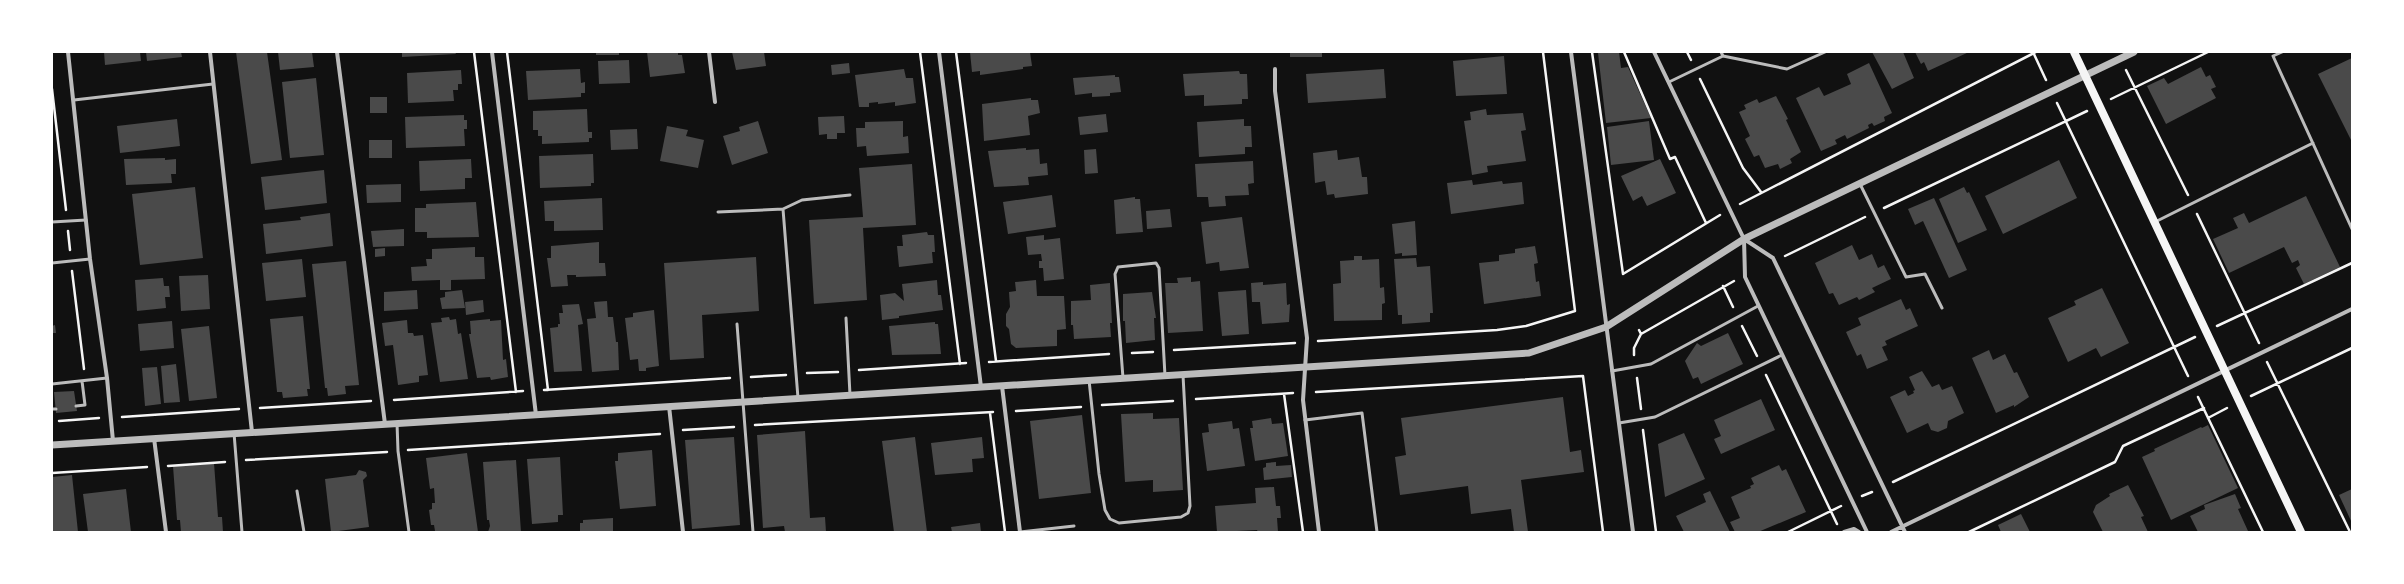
<svg xmlns="http://www.w3.org/2000/svg" width="2404" height="584" viewBox="0 0 2404 584" font-family="Poppins,sans-serif">
<style>
.building{fill:#4a4a4a}
.lines{fill:none;stroke-linecap:round;stroke-linejoin:round}
.path{stroke:#f5f5f5;stroke-width:2.5}
.service{stroke:#bcbcbc;stroke-width:3}
.minor{stroke:#bcbcbc;stroke-width:4}
.tertiary{stroke:#bcbcbc;stroke-width:7}
.secondary{stroke:#f5f5f5;stroke-width:8}
</style>
<rect width="100%" height="100%" fill="#111"/>
<path class="building" d="M104,52H140L141,61L105,65Z
M146,52H181L182,57L147,61Z
M236,52H267L282,160L251,164Z
M278,52H312L314,67L280,70Z
M402,52H455L456,54L402,57Z
M596,52H619V55H596Z
M647,52H678V55H682L685,73L650,77Z
M732,52H764L766,66L736,70Z
M970,52H1030L1032,66L1023,67V69L980,75V71L972,72Z
M1290,52H1322V57H1290Z
M1619,52L1621,68L1628,67L1651,118L1606,123L1598,53Z
M1872,52H1903L1914,78L1892,89Z
M1915,52H1969L1928,71L1924,62L1921,64Z
M1504,56L1507,94L1456,96L1453,61Z
M2352,58V142L2318,74Z
M629,60L630,83L599,84L598,61Z
M849,63L850,73L832,75L831,65Z
M1869,63L1892,113L1884,117L1885,121L1874,126L1872,123L1868,125L1869,128L1847,139L1845,135L1835,140L1837,144L1821,151L1796,98L1819,87L1824,96L1851,84L1847,74Z
M2201,67L2206,77L2210,75L2216,87L2211,89L2216,98L2166,124L2147,86L2164,78L2168,84Z
M580,69L581,83L585,82V93H581V97L528,100L526,71Z
M904,69L906,78H913L916,103L895,106V102L878,104V102L869,103V107H859L855,75Z
M1384,69L1386,98L1308,103L1306,74Z
M461,70L462,84H458V90H453L454,101L408,103L407,73Z
M1239,71L1240,74H1247L1248,99H1242V104L1204,106V95L1185,96L1183,74Z
M1115,75V77H1119L1121,92L1110,93V96L1092,97V93L1075,95L1073,78Z
M316,78L324,155L290,158L282,82Z
M1776,96L1788,119L1786,120L1801,152L1790,159L1792,163L1780,169L1778,164L1765,168L1759,155L1754,157L1745,139L1750,136L1739,112L1746,109L1744,105L1757,99L1759,103Z
M370,97H387V113H370Z
M1031,98V100H1038L1040,113L1028,116L1030,135L984,141L982,104Z
M587,109L588,132H592V138H589V142L542,144V136H538V130H533V111Z
M1486,109L1487,115L1523,113L1526,130L1521,131L1526,161L1487,166L1488,172L1472,175L1464,121L1471,120L1470,112Z
M1106,114L1108,132L1080,135L1078,117Z
M464,115V120H467V129H464L465,146L406,148L405,117Z
M844,116L845,133H837V139H827V134L819,135L818,117Z
M177,119L180,146L120,153L117,126Z
M1244,119V126H1251L1252,147H1245V154L1199,157L1197,122Z
M758,121L768,153L732,165L723,136L740,131L739,127Z
M903,121V137L908,136L909,153L867,156L866,146L857,147L856,128H865V122Z
M1649,121L1654,160L1611,165L1607,127Z
M667,126L688,130L686,136L704,140L698,168L660,161Z
M637,129L638,149L611,150L610,130Z
M369,140H392V158H369Z
M1026,148V150L1039,149L1040,164L1047,163L1048,175L1028,177L1029,185L994,187L988,151Z
M1096,149L1098,173L1085,174L1084,150Z
M1337,150L1338,160L1359,157L1362,177H1367L1368,194L1335,198L1334,194L1327,195L1325,181L1315,183L1313,153Z
M593,154L594,183H591V186L540,188L539,156Z
M165,158V160L176,159V174H171L172,183L126,185L124,159Z
M471,159L472,178H465V189L420,191L419,161Z
M1660,159L1676,193L1647,206L1642,196L1633,201L1621,176Z
M2059,160L2077,198L2003,234L1985,196Z
M1253,161L1254,183L1248,184L1249,195L1225,196L1226,206L1209,207L1208,197H1197L1195,164Z
M912,164L916,225L863,228L867,300L814,304L809,220L863,217L859,168Z
M324,170L327,203L265,210L261,177Z
M1472,180L1473,185L1502,181L1503,184L1522,182L1524,204L1451,214L1447,183Z
M401,184V202L367,203L366,185Z
M195,187L203,258L140,265L132,194Z
M1964,187L1967,193L1969,192L1987,230L1958,243L1939,199Z
M1052,195L1056,227L1008,234L1003,202Z
M2306,196L2340,267L2304,284L2296,268L2300,265L2298,260L2292,263L2284,247L2229,273L2213,239L2238,228L2233,218L2244,213L2249,223Z
M1135,197V199H1140L1143,232L1116,234L1114,200Z
M602,198L603,230L554,231V221H545L544,201Z
M1934,198L1967,270L1949,278L1923,221L1915,225L1908,209Z
M476,202L479,237L427,238V232H415V208H426V204Z
M1170,209L1172,227L1147,229L1146,211Z
M330,213L333,246L266,254L263,224L301,220L300,217Z
M1242,217L1249,268L1220,271L1219,262L1206,264L1201,222Z
M1415,221L1417,255L1402,256V253L1395,254L1392,224Z
M404,229V246L373,247L371,231Z
M927,232L928,235H934L935,252H932L933,263L899,267L897,246H903L902,235Z
M1044,235V240L1060,238L1064,279L1044,281L1043,268H1039V261H1042L1041,254L1028,255L1026,237Z
M599,242V263H605L606,276L576,277V275H567L568,286L551,287L547,258H551V246Z
M1852,245L1859,260L1872,254L1878,268L1884,265L1891,279L1872,288L1875,292L1859,300L1857,297L1839,305L1833,293L1829,294L1815,263Z
M1535,246L1538,263L1534,264L1536,282L1539,281L1541,296L1484,304L1479,263L1499,261V255L1515,253V249Z
M475,247V257H484L485,279L451,280V290H440V280L412,281L411,267L427,266L426,259H432V249Z
M385,248V256L375,257V249Z
M1354,256H1362V260L1379,259L1380,288L1384,287L1385,303L1382,304V320L1334,321L1333,284L1341,283L1340,261L1354,260Z
M756,257L759,311L702,315L704,358L670,360L664,263Z
M1416,258L1417,267L1430,266L1433,313H1430V322L1402,324V315H1398L1394,259Z
M302,259L306,297L266,301L262,263Z
M346,261L359,385L345,386L346,394L328,396L327,388H325L312,264Z
M208,275L210,309L181,311L179,276Z
M1191,277V282L1200,281L1203,331L1168,333L1165,283H1178L1177,278Z
M163,278L164,286H169L170,297H165L166,308L137,311L135,280Z
M937,280L938,295H941L943,310L899,316V318L882,320L880,295L895,293L904,301L902,284Z
M1036,280L1037,296H1064L1066,329L1057,330V346L1016,348L1011,344L1009,329L1006,326V314L1010,307L1009,292L1016,291L1015,282Z
M1263,282V285L1286,283L1287,305L1290,304L1289,322L1262,324L1260,302H1252L1251,283Z
M1110,283L1112,323H1110L1111,337L1074,339L1073,325H1071V301L1091,300L1090,285Z
M2102,288L2129,343L2101,357L2096,348L2068,362L2048,318L2076,305L2074,301Z
M417,290L418,309L384,311V292Z
M462,290L465,308L442,309L440,298L445,297V292Z
M1246,290L1249,334L1222,336L1218,292Z
M1152,292L1156,318H1154L1155,340L1126,343L1125,321H1123V294Z
M1901,299L1906,310L1910,308L1918,326L1885,341L1887,345L1882,347L1888,360L1867,369L1861,354L1857,356L1846,332L1861,325L1858,318Z
M483,300L484,312L466,315L465,302Z
M607,301L608,317H613L616,342H618L619,370L592,372L587,319L596,318L594,302Z
M579,304L583,324L578,325L582,371L554,372L550,328L558,327V324H560L559,313H563L562,305Z
M654,310L659,366L646,368V371H639L638,359L630,360L625,318L633,317V313Z
M303,316L310,389H307L308,396L283,398L282,392H277L270,319Z
M449,317L450,320L456,319L458,334L461,333L468,379L440,382L431,323L442,322L441,318Z
M490,319V321L501,320L503,360L506,359L508,377L491,380L490,377L477,378L469,334H471L470,321Z
M407,320L408,333H413L414,336L423,335L428,375L419,376V382L398,385L393,345L385,346L382,323Z
M172,321L174,348L140,351L138,324Z
M935,322V324H938L941,354L892,355L889,326Z
M55,325L56,333H52V326Z
M209,326L217,398L189,401L181,329Z
M1728,333L1743,364L1701,384L1698,377L1693,379L1685,361L1697,343L1701,346Z
M1989,350L1993,360L2005,354L2014,373L2017,372L2029,397L2014,407V405L1996,413L1972,358Z
M176,364L180,402L164,403L161,366Z
M157,367L161,404L145,406L142,368Z
M1922,371L1932,387L1939,384L1942,390L1952,386L1964,413L1948,421L1947,428L1938,432L1931,430L1928,423L1907,433L1890,397L1905,390L1908,396L1914,393L1913,391L1915,390L1909,377Z
M74,391L77,411L56,413L54,392Z
M1563,397L1570,452L1581,450L1584,472L1521,480L1528,532H1514L1511,509L1471,514L1468,486L1400,495L1395,457L1406,455L1401,418Z
M1761,399L1775,430L1721,454L1714,439L1721,436L1714,420Z
M1153,413V419L1179,418L1183,490L1153,492V480L1125,482L1121,414Z
M1082,415L1091,493L1039,499L1030,421Z
M1271,418L1272,424L1283,423L1288,456L1255,461L1250,428H1253L1252,421Z
M1232,421L1233,429L1239,428L1245,466L1207,471L1202,433L1209,432L1208,424Z
M2208,425L2238,488L2171,520L2142,457L2155,451L2154,449L2201,427L2202,428Z
M805,431L810,518L825,517L826,532H785L784,526L763,528L757,435Z
M1684,433L1705,479L1665,497L1658,444Z
M734,437L740,525L692,529L685,440Z
M915,437L927,532H894L882,441Z
M982,437L984,458L972,459L973,472L935,475L931,443Z
M652,450L656,506L620,509L615,461H618V453Z
M467,453L478,532L435,531L434,525H431L429,510L432,509V503H435L434,488L430,489L426,458Z
M560,457L563,515H558V522L532,524L527,459Z
M516,460L521,532H488L490,526L489,520H487L483,462Z
M1276,462V466L1291,465L1292,477L1264,480L1263,468L1266,467V463Z
M214,463L218,517H222L223,532H181L180,520H177L173,466Z
M1779,465L1782,471L1786,469L1806,512L1758,532H1735L1730,522L1740,518L1731,497L1751,488L1750,486L1754,484L1751,478Z
M359,470L366,472L367,476L363,480L369,527L331,532L325,479L356,475Z
M72,475L78,532H52V477Z
M2128,485L2144,516L2141,517L2148,532H2103L2093,512L2096,505L2110,496L2109,494Z
M1274,487L1276,506H1280L1281,518H1277L1278,532H1258L1257,530L1217,532L1215,506L1256,503L1255,488Z
M126,489L131,532H88L83,494Z
M2352,489V523L2339,495Z
M1710,491L1730,532H1684L1676,516L1706,502L1703,494Z
M2235,494L2241,508L2238,509L2248,531L2198,532L2190,516L2205,509L2204,505Z
M2021,514L2030,532H2001L1998,525Z
M613,518V532H580V523H583V520Z
M980,523L981,532H952L951,527Z"/>
<g class="lines">
<path class="path" d="M474,52L516,392
M507,52L548,390
M920,52L960,364
M956,52L996,361
M1592,52L1623,274L1720,215
M1624,52L1670,159L1675,157L1706,223
M1687,52L1691,60
M2033,52L2046,80
M2126,70L2188,195
M1700,79L1743,168L1761,192
M52,89L66,210
M2111,99L2208,52
M2057,103L2188,376
M1740,204L2036,52
M1884,208L2087,111
M2197,214L2259,343
M68,231L70,250
M1785,256L1865,217
M72,271L84,369
M1723,286L1733,307
M1742,326L1757,356
M2217,326L2352,263
M1641,334L1734,281
M1318,341L1497,330L1526,326L1575,311L1543,52
M1174,350L1295,343
M1132,353L1153,352
M1634,355V348L1641,334L1639,330
M989,362L1109,354
M2267,362L2350,532
M859,370L966,363
M807,373L838,372
M1766,375L1837,524
M751,377L786,375
M1637,378L1641,409
M544,390L730,378
M1316,392L1583,376L1603,532
M1284,394L1303,532
M2251,396L2352,348
M2198,397L2263,532
M1196,399L1293,393
M394,400L523,391
M1102,405L1173,401
M260,408L371,401
M1016,411L1081,407
M990,413L1005,532
M122,417L239,409
M2208,418L2227,408
M59,421L99,418
M755,425L993,412
M683,430L734,427
M1643,430L1656,532
M408,450L660,434
M246,460L387,452
M168,466L225,462
M52,473L147,467
M1893,482L2195,337
M1862,496L1872,492
M1788,532L1841,506
M1969,532L2115,462L2123,446L2204,408"/>
<path class="service" d="M1721,52L1723,56L1787,69L1825,52
M2282,52L2273,56L2352,229
M1669,82L1723,56
M74,100L213,84
M1860,184L1906,277L1925,274L1942,308
M783,209L798,398
M718,212L783,209L802,200L850,195
M52,222L86,220
M2155,222L2313,143
M52,263L90,259
M846,318L850,395
M737,324L753,532
M1612,371L1651,364L1758,306
M1123,378L1115,274L1118,267L1156,263L1159,268L1165,376
M1089,380L1099,474L1105,510L1110,519L1119,523L1181,517L1188,513L1190,506L1183,375
M52,384L107,378
M76,406L85,405L82,381
M52,409H56
M1305,420L1362,413L1377,532
M397,423L398,451L409,532
M1619,423L1655,417L1782,355
M234,433L242,532
M297,491L304,532
M1020,532L1074,526"/>
<path class="minor" d="M68,52L90,259L107,378L113,441
M210,52L252,432
M337,52L385,424
M492,52L536,415
M709,52L715,102
M939,52L981,387
M1571,52L1633,532
M1654,52L1744,239L1745,277L1867,532
M1275,69V91L1307,338L1303,400L1319,532
M1744,239L1773,258L1905,532
M1002,386L1020,532
M669,406L683,532
M154,438L166,532
M1844,532L1854,529L1859,532
M1891,532L2352,309"/>
<path class="tertiary" d="M52,445L1529,353L1606,327L1744,239L2134,52"/>
<path class="secondary" d="M2074,52L2301,532"/>
</g>
<rect width="2404" height="584" fill="none" stroke="#ffffff" stroke-width="106"/>
</svg>
